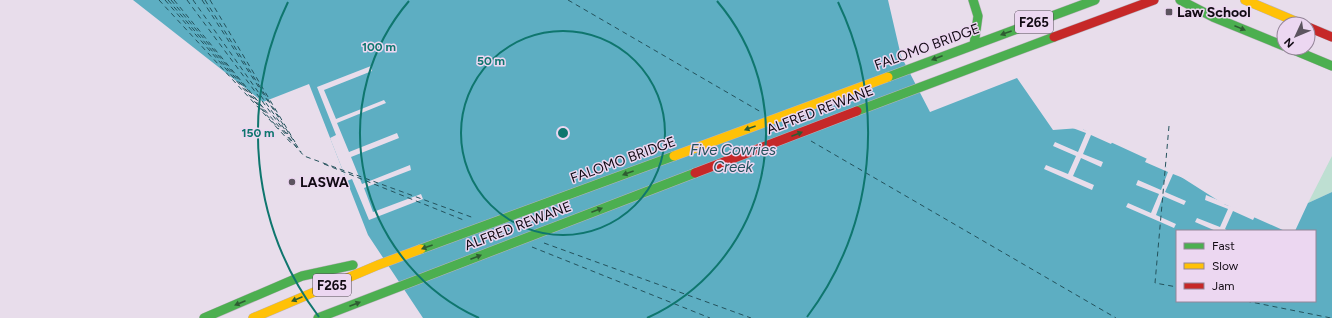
<svg xmlns="http://www.w3.org/2000/svg" width="1332" height="318" viewBox="0 0 1332 318" font-family="Figtree,sans-serif">
<style>
.green{fill:#bedfd2}
.water{fill:#5daec2}
.pier{fill:#e8ddeb}
.lines{fill:none;stroke-linecap:round;stroke-linejoin:round}
.ferry{stroke:#24525c;stroke-width:1;stroke-dasharray:5 4;stroke-linecap:butt}
.fast-casing{stroke:#bab2bc;stroke-width:10}
.slow-casing{stroke:#bab2bc;stroke-width:10}
.jam-casing{stroke:#bab2bc;stroke-width:10}
.fast{stroke:#4caf50;stroke-width:9}
.slow{stroke:#ffc107;stroke-width:9}
.jam{stroke:#c62828;stroke-width:9}
.oneway{fill:#2e5c32}
.ring{fill:none;stroke:#0f766e;stroke-width:2}
.poi-dot{fill:#5c545f;stroke:#ecd7f1;stroke-width:1.5}
.labels{text-anchor:middle;dominant-baseline:central;stroke-width:3;stroke-linejoin:round;paint-order:stroke}
.shield{fill:#ecd7f1;stroke:#534856;stroke-width:1}
.shield-label{font-size:13px;font-weight:bold;fill:#110a13}
.poi-label{font-size:14px;font-weight:bold;fill:#110a13;stroke:#ecd7f1;text-anchor:start}
.street-label{font-size:14px;fill:#110a13;stroke:#ecd7f1}
.water-label{font-size:15px;font-style:italic;fill:#24525c;stroke:#ecd7f1}
.centre{fill:#0f766e;stroke:#ecd7f1;stroke-width:2}
.ring-label{font-size:12px;text-anchor:middle;font-weight:bold;fill:#0f766e;stroke:#ecd7f1;stroke-width:3;stroke-linejoin:round;paint-order:stroke}
</style>
<rect width="100%" height="100%" fill="#e8ddeb"/>
<path class="green" d="M1332,156V192L1308,203Z"/>
<path class="water" d="M133,0H888L901,56L930,112L1017,78L1053,130L1080,128L1167,168L1222,203L1285,231H1177V301H1315V231H1295L1308,203L1332,192V318H423L368,235L309,84L263,102Z"/>
<path class="pier" d="M371,66L372,71L324,90L336,119L384,100L386,103L337,123L349,152L397,133L399,138L351,157L362,184L410,165L411,170L364,188L373,212L421,194L423,199L369,220L352,179L347,181L330,138L336,135L317,87Z
M1080,126L1087,129L1082,128L1084,130L1091,131L1113,141L1111,144L1091,135L1083,154L1103,162L1101,167L1081,158L1073,176L1094,185L1092,190L1044,169L1046,165L1068,174L1076,156L1053,146L1055,142L1078,152L1086,133L1070,127Z
M1147,158L1168,167H1169H1164L1172,169L1191,181L1173,174L1165,192L1186,201L1184,205L1163,196L1156,215L1176,224L1174,228L1126,207L1128,203L1151,213L1159,194L1136,185L1138,180L1161,190L1168,172L1145,162Z
M1206,195L1230,205L1224,204L1226,205L1234,207L1255,216L1253,220L1233,211L1225,229L1228,231H1216L1195,222L1197,218L1220,227L1228,209L1205,200Z"/>
<g class="lines">
<path class="ferry" d="M159,0L292,144
M165,0L279,129
M168,0L266,113
M171,0L304,156L474,218
M174,0L266,111
M187,0L297,148
M193,0L288,134
M202,0L301,152
M205,0L279,117
M210,0L295,142
M568,0L761,112
M1169,126L1155,283L1177,287
M811,141L1116,318
M324,164L466,221
M507,230L513,232
M497,233L503,236
M544,243L751,318
M532,247L710,318
M1246,301L1331,318"/>
<defs>
<path id="fast" d="M973,0L978,16L974,45
M1180,0L1213,17L1284,46
M1289,48L1332,66
M888,77L1095,0
M857,111L1054,37
M421,249L674,156
M204,318L302,276L353,265
M318,318L695,173"/>
<path id="slow" d="M1245,0L1302,24
M674,156L888,77
M253,318L378,265L421,249"/>
<path id="jam" d="M1308,27L1332,37
M1054,37L1154,0
M695,173L857,111"/>
</defs>
<use href="#fast" class="fast-casing"/>
<use href="#slow" class="slow-casing"/>
<use href="#jam" class="jam-casing"/>
<use href="#fast" class="fast"/>
<use href="#slow" class="slow"/>
<use href="#jam" class="jam"/>
</g>
<defs><path id="oneway-solid" d="M-6-.8H1V-3.2L6.5 0L1 3.2V.8H-6Z"/></defs>
<g class="oneway">
<use href="#oneway-solid" transform="translate(1240 28) rotate(22)"/>
<use href="#oneway-solid" transform="translate(1006 33) rotate(160)"/>
<use href="#oneway-solid" transform="translate(937 58) rotate(159)"/>
<use href="#oneway-solid" transform="translate(750 128) rotate(160)"/>
<use href="#oneway-solid" transform="translate(797 134) rotate(-21)"/>
<use href="#oneway-solid" transform="translate(628 173) rotate(160)"/>
<use href="#oneway-solid" transform="translate(597 210) rotate(-21)"/>
<use href="#oneway-solid" transform="translate(427 247) rotate(160)"/>
<use href="#oneway-solid" transform="translate(476 257) rotate(-21)"/>
<use href="#oneway-solid" transform="translate(297 299) rotate(157)"/>
<use href="#oneway-solid" transform="translate(240 303) rotate(157)"/>
<use href="#oneway-solid" transform="translate(355 304) rotate(-21)"/>
</g>
<g class="ring">
<circle cx="563" cy="133" r="102"/>
<path d="M479 318A203 203 0 0 1 409 1M717 1A203 203 0 0 1 647 318"/>
<path d="M319 317A305 305 0 0 1 288 2M838 2A305 305 0 0 1 807 317"/>
</g>
<g class="poi-dot">
<rect x="1165" y="8" width="8" height="8" rx="2"/>
<circle cx="292" cy="182" r="4"/>
</g>
<g class="labels">
<g class="shield">
<rect x="1015" y="11" width="38" height="22" rx="3"/>
<rect x="313" y="274" width="38" height="22" rx="3"/>
</g>
<g class="shield-label">
<text x="1034" y="22">F265</text>
<text x="332" y="285">F265</text>
</g>
<g class="poi-label">
<text x="1177" y="12">Law School</text>
<text x="300" y="182">LASWA</text>
</g>
<g class="street-label">
<text transform="translate(927 47) rotate(-20)">FALOMO BRIDGE</text>
<text transform="translate(820 110) rotate(-21)">ALFRED REWANE</text>
<text transform="translate(623 160) rotate(-20)">FALOMO BRIDGE</text>
<text transform="translate(518 226) rotate(-21)">ALFRED REWANE</text>
</g>
<g class="water-label">
<text x="733" y="150">Five Cowries<tspan x="733" dy="17">Creek</tspan></text>
</g>
</g>
<circle cx="563" cy="133" r="6" class="centre"/>
<g class="ring-label">
<text x="379" y="51">100 m</text>
<text x="491" y="65">50 m</text>
<text x="258" y="137">150 m</text>
</g>
<rect x="1176" y="230" width="140" height="72" fill="#ecd7f1" stroke="#948598"/>
<rect x="1184" y="243" width="20" height="6" fill="#4caf50" stroke="#948598"/>
<text x="1212" y="250" font-size="12" fill="#110a13">Fast</text>
<rect x="1184" y="263" width="20" height="6" fill="#ffc107" stroke="#948598"/>
<text x="1212" y="270" font-size="12" fill="#110a13">Slow</text>
<rect x="1184" y="283" width="20" height="6" fill="#c62828" stroke="#948598"/>
<text x="1212" y="290" font-size="12" fill="#110a13">Jam</text>
<g transform="translate(1296 36) rotate(226)"><circle r="19" fill="#ecd7f1" stroke="#948598"/>
<path d="M0-3L7 15L0 10L-7 15Z" fill="#5c545f"/>
<text y="-6" font-size="11" font-weight="bold" text-anchor="middle" fill="#110a13">N</text>
</g>
</svg>
